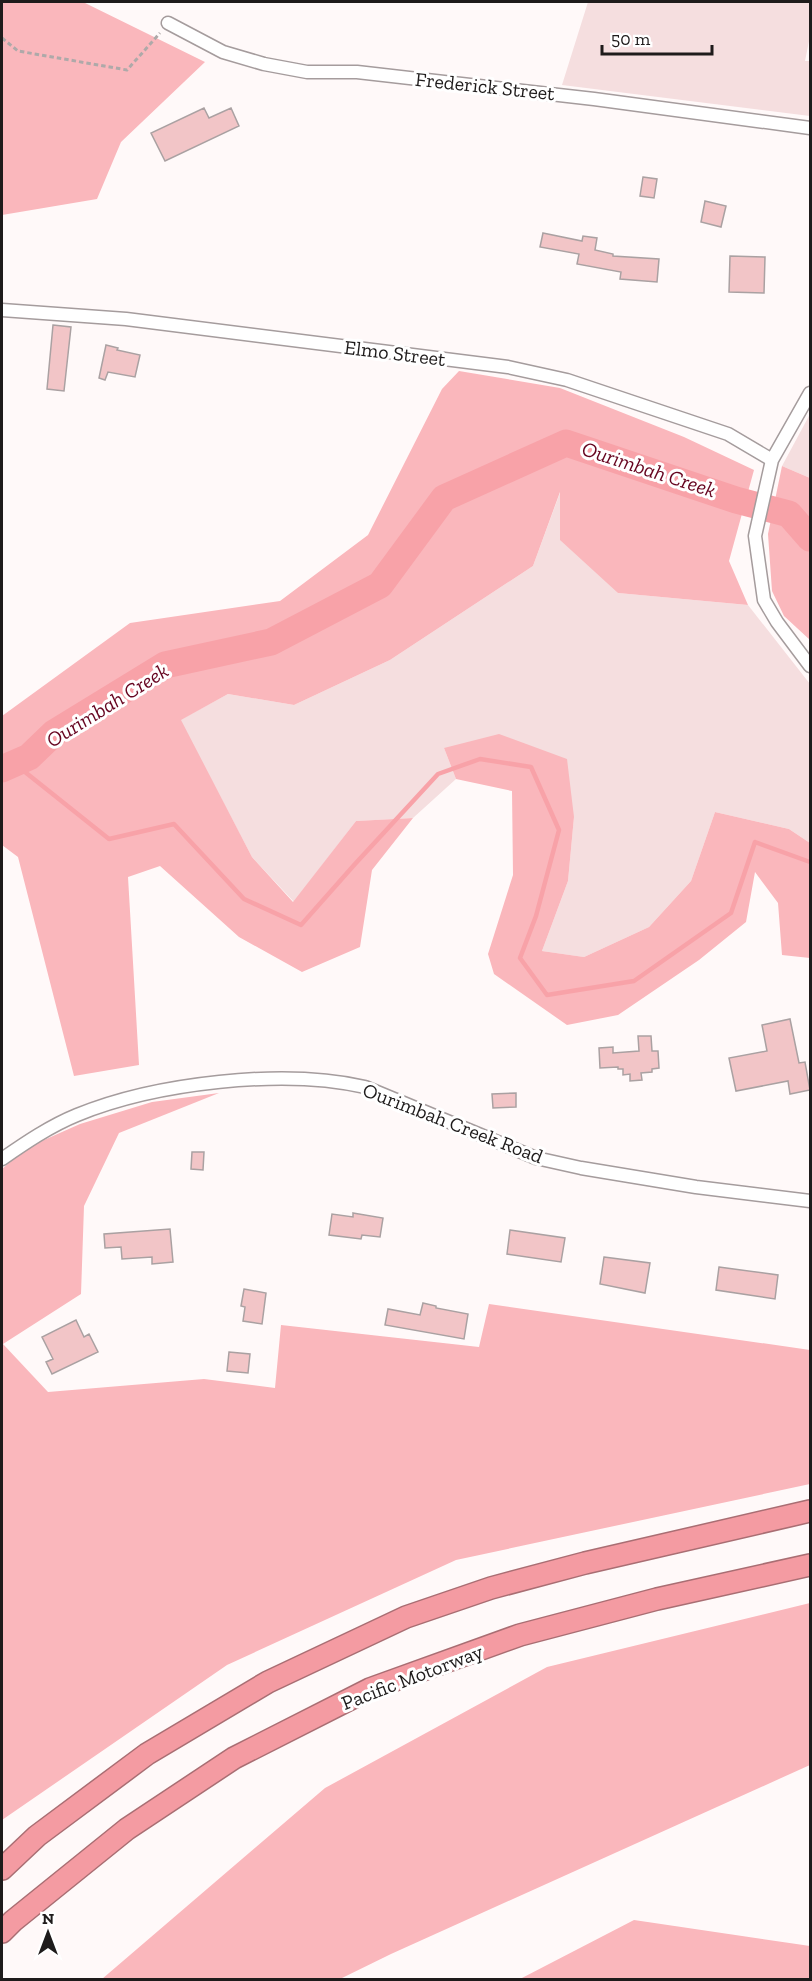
<svg xmlns="http://www.w3.org/2000/svg" width="812" height="1981" viewBox="0 0 812 1981" font-family="'Zilla Slab',serif">
<style>
.green{fill:#f5dedf}
.forest{fill:#fab7bc}
.lines{fill:none;stroke-linecap:round;stroke-linejoin:round}
.stream{stroke:#f8a2a8;stroke-width:4.5}
.river{stroke:#f8a2a8;stroke-width:27}
.building{fill:#f2c5c7;stroke:#aaa1a2;stroke-width:1.5}
.minor-casing{stroke:#a59c9d;stroke-width:15}
.motorway-casing{stroke:#a96e73;stroke-width:24}
.path{stroke:#aea9a9;stroke-width:3;stroke-dasharray:4.5 3;stroke-linecap:butt}
.minor{stroke:#fff;stroke-width:12}
.motorway{stroke:#f49ba2;stroke-width:21}
.labels{text-anchor:middle;dominant-baseline:central;stroke-width:6;stroke-linejoin:round;paint-order:stroke}
.street-label{font-size:20px;fill:#1e1b1b;stroke:#fff}
.water-label{font-size:21px;font-style:italic;fill:#66041f;stroke:#fff}
</style>
<rect width="100%" height="100%" fill="#fff9f9"/>
<path class="green" d="M588,2H810V36L805,61H810V116L562,85Z
M810,414V478L782,466Z
M561,490L618,593L748,605L810,684V843L789,829L715,812L691,881L649,927L584,957L542,951L568,881L574,817L444,748L456,779L413,818L356,821L294,902L252,857L180,720L228,694L294,705L390,660L533,566Z"/>
<path class="forest" d="M2,2H83L205,62L121,142L97,199L2,215Z
M459,371L560,388L684,437L754,470L729,561L748,605L618,593L560,540V492L533,566L390,660L294,705L228,694L181,720L252,857L293,902L356,821L413,818L372,870L360,947L302,972L239,937L160,866L128,877L139,1065L74,1076L18,857L2,845V716L130,623L280,601L368,535L442,389Z
M782,466L810,478V640L784,616L772,591L768,534Z
M499,734L567,759L574,817L568,881L542,951L584,957L649,927L691,881L715,812L789,829L810,843V958L782,955L778,903L755,872L746,922L699,960L618,1015L567,1025L494,974L488,954L513,875L512,791L456,779L444,748Z
M219,1093L119,1133L84,1206L81,1294L3,1344L48,1392L204,1379L275,1388L281,1325L479,1347L489,1304L810,1350V1484L456,1560L227,1665L2,1820V1169L26,1148L80,1124L152,1102Z
M810,1603V1765L391,1954L340,1979H102L325,1788L547,1667Z
M634,1920L810,1946V1979H520Z"/>
<g class="lines">
<path class="stream" d="M15,764L109,839L174,824L244,899L301,925L355,864L438,774L480,759L531,767L559,830L536,916L520,958L547,995L634,981L731,913L755,842L810,862"/>
<path class="river" d="M2,769L29,757L54,733L165,665L271,642L380,585L444,498L566,443L736,500L789,514L810,538"/>
</g>
<path class="building" d="M204,108L209,118L231,108L239,126L165,161L151,133Z
M643,177L657,179L654,198L640,196Z
M705,201L726,206L721,227L701,222Z
M543,233L582,241L583,236L597,238L595,250L613,254V256L659,259L657,282L620,279L621,272L577,264L579,254L540,247Z
M730,256L765,257L764,293L729,292Z
M53,325L71,327L64,391L47,389Z
M106,345L118,348L117,350L140,355L135,377L108,372L105,380L99,378Z
M790,1019L799,1063L805,1062L810,1090L790,1094L788,1081L736,1091L729,1058L767,1051L762,1025Z
M638,1036H651L652,1051H658L659,1068L652,1069V1072L641,1073L642,1080L630,1081V1074L623,1075V1069H618V1067L600,1068L599,1048L613,1047V1053L639,1051Z
M516,1093V1107L493,1108L492,1094Z
M192,1152H204L203,1170L191,1169Z
M353,1213L383,1218L380,1237L362,1235L361,1239L329,1235L332,1214L353,1217Z
M170,1229L173,1262L152,1264V1257L122,1259L121,1247L105,1248L104,1234Z
M510,1230L565,1238L561,1262L507,1254Z
M604,1257L650,1263L645,1293L600,1284Z
M719,1267L778,1275L775,1299L716,1290Z
M244,1289L266,1293L262,1324L243,1321L245,1307L241,1306Z
M423,1303L436,1306V1308L468,1314L464,1339L385,1325L388,1309L420,1315Z
M76,1320L84,1337L89,1334L98,1352L52,1374L46,1362L53,1359L42,1337Z
M229,1352L250,1354L248,1373L227,1371Z"/>
<g class="lines">
<defs>
<path id="minor" d="M168,23L223,52L264,64L307,72H357L594,99L810,128
M2,310L126,319L508,367L567,380L728,434L772,460
M810,393L772,460L755,536L764,600L777,622L810,666
M2,1159C25,1143 50,1126 77,1115C155,1083 283,1068 365,1087L536,1158L581,1168L696,1187L810,1201"/>
<path id="motorway" d="M2,1869L37,1836L147,1754L268,1682L406,1617L491,1588L585,1563L810,1511
M2,1932L13,1921L127,1829L234,1758L370,1689L520,1635L657,1599L810,1565"/>
</defs>
<use href="#minor" class="minor-casing"/>
<use href="#motorway" class="motorway-casing"/>
<path class="path" d="M2,38L18,51L127,70L160,33"/>
<use href="#minor" class="minor"/>
<use href="#motorway" class="motorway"/>
</g>
<g class="labels">
<g class="street-label">
<text transform="translate(485 86) rotate(6)">Frederick Street</text>
<text transform="translate(395 353) rotate(7)">Elmo Street</text>
<text transform="translate(453 1123) rotate(21)">Ourimbah Creek Road</text>
<text transform="translate(412 1677) rotate(-21)">Pacific Motorway</text>
</g>
<g class="water-label">
<text transform="translate(649 469) rotate(18)">Ourimbah Creek</text>
<text transform="translate(107 705) rotate(-32)">Ourimbah Creek</text>
</g>
</g>
<rect width="812" height="1981" fill="none" stroke="#1e1b1b" stroke-width="6"/>
<g transform="translate(48 1933)" stroke="#ffffff" stroke-width="4.5" paint-order="stroke">
<path d="M0-4.5L10 22L0 15L-10 22Z" fill="#1e1b1b"/>
<text y="-9" font-size="16" font-weight="bold" text-anchor="middle" fill="#1e1b1b">N</text>
</g>
<path d="M602 45v9h110v-9" fill="none" stroke="#1e1b1b" stroke-width="3"/>
<text x="611" y="45" font-size="18" fill="#1e1b1b" stroke="#ffffff" stroke-width="4.5" paint-order="stroke">50 m</text>
</svg>
